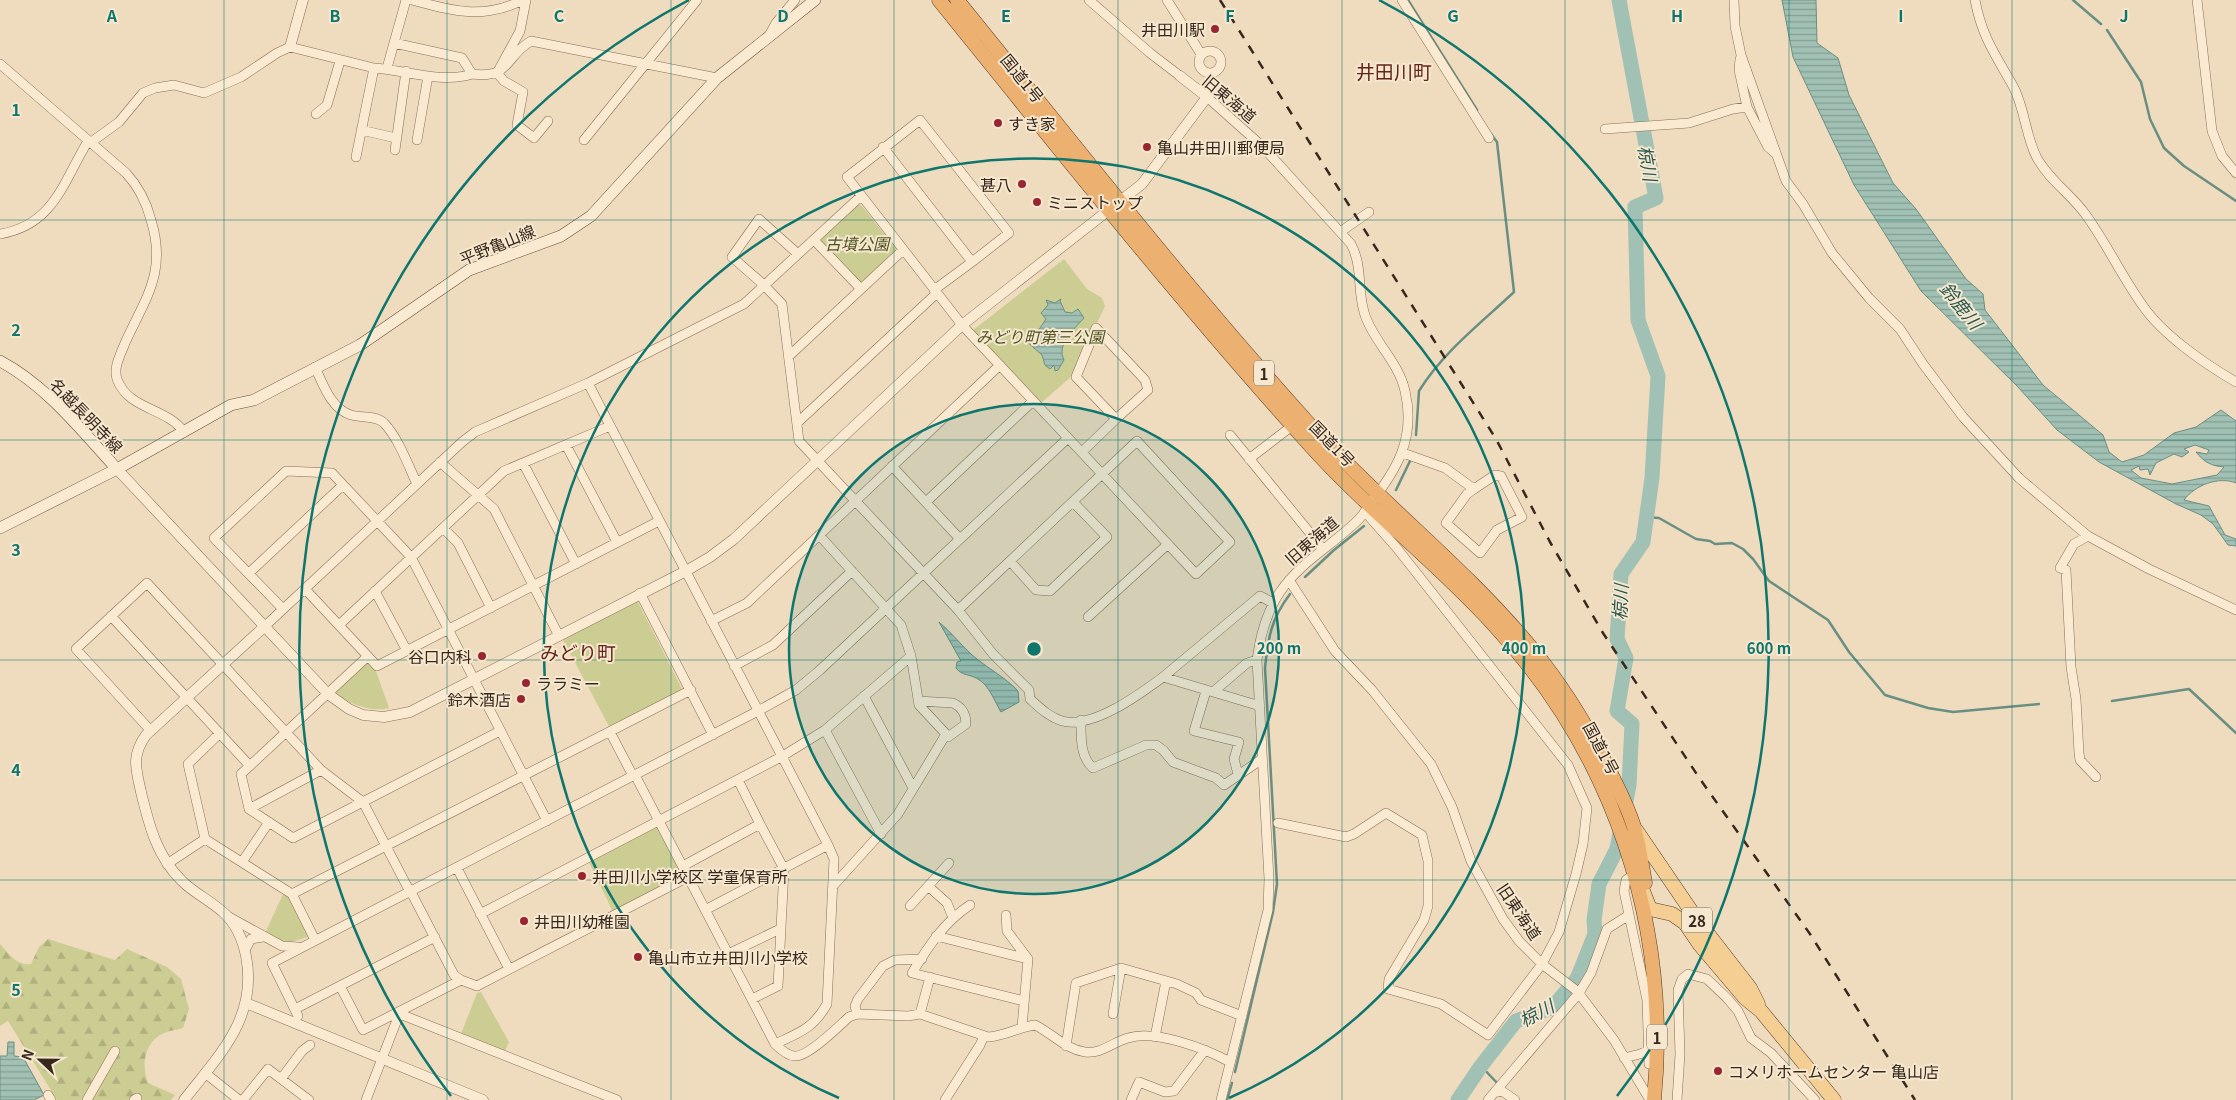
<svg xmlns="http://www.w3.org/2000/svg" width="2236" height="1100" viewBox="0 0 2236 1100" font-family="Georgia,'Noto Sans JP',serif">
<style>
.green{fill:#cccd93}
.forest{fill:url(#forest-firs)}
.water{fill:url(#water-rules);stroke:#698f82;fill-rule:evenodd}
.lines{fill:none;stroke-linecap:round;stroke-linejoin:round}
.stream{stroke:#698f82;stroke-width:2.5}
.river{stroke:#a2c1b5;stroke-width:15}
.minor-casing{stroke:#886d57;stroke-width:10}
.tertiary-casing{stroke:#886d57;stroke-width:11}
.secondary-casing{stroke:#6a4e3a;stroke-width:12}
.primary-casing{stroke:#563b2b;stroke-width:15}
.trunk-casing{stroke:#563b2b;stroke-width:15}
.minor{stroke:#faead2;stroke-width:9}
.tertiary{stroke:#faead2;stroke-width:10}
.secondary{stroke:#faead2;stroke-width:11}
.primary{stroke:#f5ce94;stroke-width:14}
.trunk{stroke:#ecb070;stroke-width:14}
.rail{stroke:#37271c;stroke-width:2.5;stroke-dasharray:9 9;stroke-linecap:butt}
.grid{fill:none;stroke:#0f766e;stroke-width:1;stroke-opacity:0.55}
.ring{fill:none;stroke:#0f766e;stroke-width:2.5}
.poi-dot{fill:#992530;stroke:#f6e7cf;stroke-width:2}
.labels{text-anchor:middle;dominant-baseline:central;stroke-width:4;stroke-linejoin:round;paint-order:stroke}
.shield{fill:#f6e7cf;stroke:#706152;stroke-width:1}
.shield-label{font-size:15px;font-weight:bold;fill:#37271c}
.poi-label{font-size:16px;fill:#37271c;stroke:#f6e7cf;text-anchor:start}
.street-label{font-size:16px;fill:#37271c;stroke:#f6e7cf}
.park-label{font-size:16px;font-style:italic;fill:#4c5422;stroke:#f6e7cf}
.water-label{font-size:18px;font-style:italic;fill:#2a5851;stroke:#f6e7cf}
.quarter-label{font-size:19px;fill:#65231a;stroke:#f6e7cf}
.grid-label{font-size:16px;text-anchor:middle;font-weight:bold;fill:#0f766e;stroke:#f6e7cf;stroke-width:4;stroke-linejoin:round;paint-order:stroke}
.centre{fill:#0f766e;stroke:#f6e7cf;stroke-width:2.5}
.ring-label{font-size:15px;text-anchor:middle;font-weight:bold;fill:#0f766e;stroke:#f6e7cf;stroke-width:4;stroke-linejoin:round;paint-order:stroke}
</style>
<defs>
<pattern id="forest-firs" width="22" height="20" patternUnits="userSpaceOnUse" patternTransform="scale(1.25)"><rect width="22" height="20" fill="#cccd93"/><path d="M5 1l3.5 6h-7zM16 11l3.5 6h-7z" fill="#b0b07e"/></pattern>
<pattern id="water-rules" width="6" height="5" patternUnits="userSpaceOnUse" patternTransform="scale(1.25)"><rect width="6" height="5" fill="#a2c1b5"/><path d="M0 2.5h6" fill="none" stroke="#859d92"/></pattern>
</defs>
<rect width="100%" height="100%" fill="#efdcbf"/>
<path class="green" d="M857,205H861L897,250L864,282L860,283L820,243L821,239Z
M1064,259L1087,289L1102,298L1105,306L1072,376L1041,403L972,331Z
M637,600L683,691L610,728L563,640Z
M369,661L376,671L389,708C371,713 348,703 334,693Z
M655,827L658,828L682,873L681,877L613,912L589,862Z
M284,892L290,896L310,936C286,944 286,946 265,933Z
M481,992L509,1042L505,1051L461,1034L477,993Z"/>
<path class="forest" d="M48,939L115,960L127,949L167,967L181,979L189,1009L183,1028C177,1030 170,1030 164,1033C144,1042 141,1065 148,1083L175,1095L171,1100H57L8,1021L0,1026V944C8,953 17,966 31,964L39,947Z"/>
<path class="water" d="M1782,0H1816L1817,43L1838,58L1849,95L1893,183L1916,209L1966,279L1983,294L1985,310L2043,385L2103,435L2109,452L2122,462L2144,455L2174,433L2196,427L2221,410L2236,421V483C2219,476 2195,485 2184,500L2209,506L2225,535L2236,539V546L2228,545L2213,524L2201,515L2176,504L2099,462L2057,430L2017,386L1921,291L1854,185L1793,57ZM2195,445L2209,450L2207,454L2196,452C2204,462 2211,466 2224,467L2217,475L2172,484L2141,478L2131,470L2139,466L2140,470L2148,469L2150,475L2156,463L2174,454L2182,457L2189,452L2184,449Z
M1061,299L1060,301L1065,312L1072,313L1078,309L1084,318C1074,329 1056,345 1064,360L1058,370L1055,371L1054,365L1050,369L1045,365L1042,355L1025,340L1039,338L1038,331L1046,319L1041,313L1048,305L1046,300L1055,303Z
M939,622C951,632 961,645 972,655C987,668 1005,677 1018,691L1019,702L1001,712C995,702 989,685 978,679C970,674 962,676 956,668L957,662L961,661Z
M8,1042H14V1056L23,1057L44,1095L34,1100H0V1056H7Z"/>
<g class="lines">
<path class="stream" d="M1408,0L1477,110
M2073,0L2101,24
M2107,30L2141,82L2150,119L2164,148L2184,166L2236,201
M1416,435L1419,391C1443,352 1481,323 1514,292L1497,142L1491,134
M1396,490L1410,461
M1647,517L1659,518L1696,539L1710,541L1715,544L1732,543L1743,549L1753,559L1769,581L1828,620L1849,652L1885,695L1928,708L1953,712L2039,704
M1305,577L1334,550L1364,526
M2112,701L2189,689L2236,733
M1481,1066L1499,1085
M1235,1072L1273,912L1277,884L1265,668C1268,638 1271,619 1290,594
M1227,1100L1232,1083"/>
<path class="river" d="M1458,1100L1481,1066L1516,1021L1553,1007L1577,979L1595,934L1594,920L1599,884L1617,849L1629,785L1632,724L1617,711L1626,658L1617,639L1621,574L1643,542L1652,478L1658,376L1638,320L1635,207L1656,198L1619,0"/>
<defs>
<path id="minor" d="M412,0C454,11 482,20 523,0
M526,0L520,31L497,73L504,81L523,92L517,125L534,138L548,121
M1089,0L1150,53L1180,76
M1167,0L1201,54
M1402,0L1489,138
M1734,0L1735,26L1741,55L1786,181L1803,204L1832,253L1869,298L1900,329L1923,364L1963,417L2019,478L2088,536L2149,569L2236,610
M1975,0C1982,37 1995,54 2013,86C2025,108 2025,135 2037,158C2049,180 2072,195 2086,215C2107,244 2122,277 2143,306C2163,335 2205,364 2236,382
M2197,0L2212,131L2222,156L2236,173
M770,34L776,23L795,0
M394,43L462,58L472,74C511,79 505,56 531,41L717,78
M1199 62a11 11 0 1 1 22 0a11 11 0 1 1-22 0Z
M1740,59L1739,70L1747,107
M0,64L126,173C139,187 146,201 151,220C167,272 146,297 125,343C121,354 113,367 117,379C128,410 166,407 184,432
M387,68L406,0
M1207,97L1262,146L1351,244C1364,269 1356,293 1366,318C1376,344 1399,363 1405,391C1416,438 1397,470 1369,505C1366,509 1364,514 1360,518C1335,544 1301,561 1280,592C1266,613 1260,636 1257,660L1269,879L1268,910L1221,1100
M316,114L327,105L340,61
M1605,129L1689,123L1733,109L1747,107L1768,147L1775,153
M361,130L396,138
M417,140L428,76
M584,140L697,0
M90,143L119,122L143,93L155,88L174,85L204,93L241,77L277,53L290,47L374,68C405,70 442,84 472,74
M883,147L972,262L934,290
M395,150L406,71
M356,157L374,68
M1340,232L1369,212
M0,234C54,225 63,182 88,141
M814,240L861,289
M798,254L759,219L732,257L764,285L782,304L799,441L958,610L993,654L1029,690L1030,699C1040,708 1049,717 1062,721C1093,729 1140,694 1163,677L1260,706
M789,356L903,250
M315,367C323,384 331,409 351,415C361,418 376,415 384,423C399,439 408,465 417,484
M588,383L828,845L834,859L827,1004C814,1028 799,1033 775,1044
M797,423L937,293
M1230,435L1323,549
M566,445L617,542
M1082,452L1116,419L1076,377L1096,328L1145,380L1148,390L1116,419
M1403,453L1445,468L1474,489L1467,494L1446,523L1480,553L1497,530L1522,517L1501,476L1495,475L1474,489
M1249,459L1292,426
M440,462L494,509L559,636
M523,463L576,564
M892,466L960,539
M926,502L1033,401
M443,528L458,543L491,608
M819,535L901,625L911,656L919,705L946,734L898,814L833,886
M2088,536L2074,544L2060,568L2066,570L2071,667L2076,699L2079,753L2080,760L2096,777
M1010,561L1036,590L1050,591L1107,537L1073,502
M249,573L343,485
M1289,580L1335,651L1372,690L1431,764L1452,807L1471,861L1503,919L1519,941L1542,964L1577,991L1614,1040L1650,1100
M305,589L377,666L659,521
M375,591L407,651
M640,593L713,735
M283,609L214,538L286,471L332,473L411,557L547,821
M958,610L1137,441L1230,542L1196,574L962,325L847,177L920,120L1009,233L972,262
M111,616L250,766
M1088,617L1168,544
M711,621L747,603L1000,365
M339,625L504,471L610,426
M264,627L462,442L475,432L588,383L744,304L861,196
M368,656L241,774L249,809L293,838L500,731
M734,666L773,645L852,571
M1163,677L1260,596L1273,603
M1206,691L1194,731L1239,742L1234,759L1238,774
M1213,692L1247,663L1257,660
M864,696L913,788
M918,701L953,703C962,707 966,714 966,724L948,737L946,734
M1081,720C1081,737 1080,757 1093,768L1146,745H1156L1163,750L1173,762L1216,778L1224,785L1262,759
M825,730L881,834
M151,731L76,649L147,583L321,770L363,802L410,892
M610,732L633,776
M220,733L188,764L205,839L292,894L315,940
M635,775L775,1044C780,1049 788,1056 795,1056C808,1057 839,1026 849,1017L857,1014L908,1016L920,1014L988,1037C1005,1036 1019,1027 1035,1025C1053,1034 1065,1049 1085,1052C1102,1054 1113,1042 1128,1038C1155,1029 1206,1049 1230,1062
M249,809L321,770
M1278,823L1346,837L1354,834L1386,813L1422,835L1428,861V906L1424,920L1389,979L1388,989L1441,1004L1488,1035L1542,964L1559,932L1576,874L1583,844L1587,808L1568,765L1396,547L1365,512
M242,862L269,822
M167,864L205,839
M683,866L760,824L738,780
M457,868L509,969
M1630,877L1626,880L1624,891L1647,1000L1649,1064
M928,886L947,903L953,918
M411,892L454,975L461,980
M292,894L691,690
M970,905C944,922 928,947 912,973L1024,1001
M910,906L949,863
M705,910L828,845
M480,914L781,757L825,730L911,656
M1006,915L1007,931L1028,959L1022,1027
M229,917L282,946L298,947
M936,936L1028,959
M245,950L251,939L263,937
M728,954L780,929
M340,986L363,1030L461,980L477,986L688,877
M752,999L778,986L784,869L760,824
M295,1009L435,937
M400,1014L617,1100
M857,1014L855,1006L858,999L883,966L895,960L922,959
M920,1014L930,977
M1113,1014L1121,968
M298,1016L272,963L758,711L796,690L820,670L1068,438
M1155,1037L1166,981
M1066,1046L1076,983L1121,968L1177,984L1196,993L1201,1000L1242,1016
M1624,1058L1640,1054L1649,1050
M205,1073L239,1100
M281,1079L302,1051L310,1045
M1494,1093L1502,1091L1515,1100
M48,1095L51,1100
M87,1100L115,1051
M134,1100L137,1098
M243,1100L268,1069L309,1100
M366,1100L400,1012
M945,1100L980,1045L984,1036
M1131,1100L1139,1082L1165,1092L1174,1091L1205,1050
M1488,1100L1579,993L1591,973L1607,929L1629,915
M1677,1100L1680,1054L1678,990L1682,979L1688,974L1707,979L1727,998L1738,1011L1751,1038L1771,1053L1815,1100"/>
<path id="tertiary" d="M290,47L303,0
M1180,76L1207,97
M117,469L328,694L349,709L363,715L384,717L410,712L686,571L710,557L734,539L962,325L1142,184L1207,97L1212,88
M246,1003L483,1100
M184,1100C219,1055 258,1018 246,956C243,941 236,924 224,913C211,901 194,893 182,881C157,857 149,825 141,792C136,769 131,756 146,735L264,627"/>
<path id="secondary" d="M0,361C47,386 81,430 117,469
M0,528L117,469L231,405L254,400L360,345L469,270L561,236L591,216L717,78L815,0"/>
<path id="primary" d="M1636,830L1698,921L1750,988L1758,1004
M1643,891L1650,909L1672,914L1685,923L1700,945L1745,998L1761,1011L1834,1100"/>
<path id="trunk" d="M939,0C1060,150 1180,301 1309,444C1367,509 1436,561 1494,625C1614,754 1671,925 1654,1100
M957,0C1073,143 1186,288 1309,424C1380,503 1466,568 1533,650C1561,684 1584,721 1604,760C1615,782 1627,804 1634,827C1639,845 1642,865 1645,883"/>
</defs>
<use href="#minor" class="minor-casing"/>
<use href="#tertiary" class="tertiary-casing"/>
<use href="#secondary" class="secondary-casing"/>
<use href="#primary" class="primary-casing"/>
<use href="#trunk" class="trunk-casing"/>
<use href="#minor" class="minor"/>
<use href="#tertiary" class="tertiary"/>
<use href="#secondary" class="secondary"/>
<use href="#primary" class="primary"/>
<use href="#trunk" class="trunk"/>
<path class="rail" d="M1220,0L1496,439L1550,542L1603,633L1700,779L1810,934L1915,1100"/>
</g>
<path class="grid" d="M224,0V1100M447,0V1100M671,0V1100M894,0V1100M1118,0V1100M1342,0V1100M1565,0V1100M1789,0V1100M2012,0V1100M0,220H2236M0,440H2236M0,660H2236M0,880H2236"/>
<circle cx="1034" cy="649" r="245" fill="#0f766e" fill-opacity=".12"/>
<g class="ring">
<circle cx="1034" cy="649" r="245"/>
<path d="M839 1098A490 490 0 1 1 1229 1098"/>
<path d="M451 1096A735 735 0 0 1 689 0M1379 0A735 735 0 0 1 1617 1096"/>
</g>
<g class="poi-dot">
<circle cx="1215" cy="29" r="5"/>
<circle cx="998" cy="123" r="5"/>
<circle cx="1147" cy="147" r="5"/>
<circle cx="1022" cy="184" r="5"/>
<circle cx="1037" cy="202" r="5"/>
<circle cx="482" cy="656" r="5"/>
<circle cx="526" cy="683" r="5"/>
<circle cx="521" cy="699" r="5"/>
<circle cx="582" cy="876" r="5"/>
<circle cx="524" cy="921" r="5"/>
<circle cx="638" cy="957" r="5"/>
<circle cx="1718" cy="1071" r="5"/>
</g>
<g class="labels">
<g class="shield">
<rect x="1254" y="360.5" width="20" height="25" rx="4"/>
<rect x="1682" y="907.5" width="30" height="25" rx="4"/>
<rect x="1647" y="1024.5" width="20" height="25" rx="4"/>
</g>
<g class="shield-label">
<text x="1264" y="373">1</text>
<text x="1697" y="920">28</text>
<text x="1657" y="1037">1</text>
</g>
<g class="poi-label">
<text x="1205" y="29" text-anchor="end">井田川駅</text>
<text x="1008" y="123">すき家</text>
<text x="1157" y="147">亀山井田川郵便局</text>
<text x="1012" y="184" text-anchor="end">甚八</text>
<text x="1047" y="202">ミニストップ</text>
<text x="472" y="656" text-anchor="end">谷口内科</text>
<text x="536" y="683">ララミー</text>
<text x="511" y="699" text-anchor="end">鈴木酒店</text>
<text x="592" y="876">井田川小学校区 学童保育所</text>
<text x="534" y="921">井田川幼稚園</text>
<text x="648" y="957">亀山市立井田川小学校</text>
<text x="1728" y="1071">コメリホームセンター 亀山店</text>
</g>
<g class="street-label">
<text transform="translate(1023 78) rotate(51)">国道1号</text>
<text transform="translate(1230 98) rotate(40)">旧東海道</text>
<text transform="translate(497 244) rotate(-22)">平野亀山線</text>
<text transform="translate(87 415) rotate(46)">名越長明寺線</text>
<text transform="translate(1333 443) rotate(46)">国道1号</text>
<text transform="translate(1311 540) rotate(-41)">旧東海道</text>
<text transform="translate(1602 748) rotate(62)">国道1号</text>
<text transform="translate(1520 911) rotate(56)">旧東海道</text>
</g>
<g class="park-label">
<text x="857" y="243">古墳公園</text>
<text x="1040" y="336">みどり町第三公園</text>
</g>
<g class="water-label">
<text transform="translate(1649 163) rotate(80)">椋川</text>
<text transform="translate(1962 305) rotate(51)">鈴鹿川</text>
<text transform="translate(1619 602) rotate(-87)">椋川</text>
<text transform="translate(1536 1012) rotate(-28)">椋川</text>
</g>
<g class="quarter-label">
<text x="1394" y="70">井田川町</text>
<text x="578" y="651">みどり町</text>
</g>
</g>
<g class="grid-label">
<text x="112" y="22">A</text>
<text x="335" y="22">B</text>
<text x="559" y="22">C</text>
<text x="783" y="22">D</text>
<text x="1006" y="22">E</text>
<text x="1230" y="22">F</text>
<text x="1453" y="22">G</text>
<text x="1677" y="22">H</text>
<text x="1901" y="22">I</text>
<text x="2124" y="22">J</text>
<text x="16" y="116">1</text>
<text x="16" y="336">2</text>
<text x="16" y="556">3</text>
<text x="16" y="776">4</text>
<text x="16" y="996">5</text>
</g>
<circle cx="1034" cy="649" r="8" class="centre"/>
<g class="ring-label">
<text x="1279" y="654">200 m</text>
<text x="1524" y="654">400 m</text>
<text x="1769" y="654">600 m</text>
</g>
<g transform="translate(40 1060) rotate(292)" stroke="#f6e7cf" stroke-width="4" paint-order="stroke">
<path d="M0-4L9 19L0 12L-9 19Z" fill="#37271c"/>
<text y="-8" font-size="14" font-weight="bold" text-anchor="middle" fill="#37271c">N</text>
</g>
</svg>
